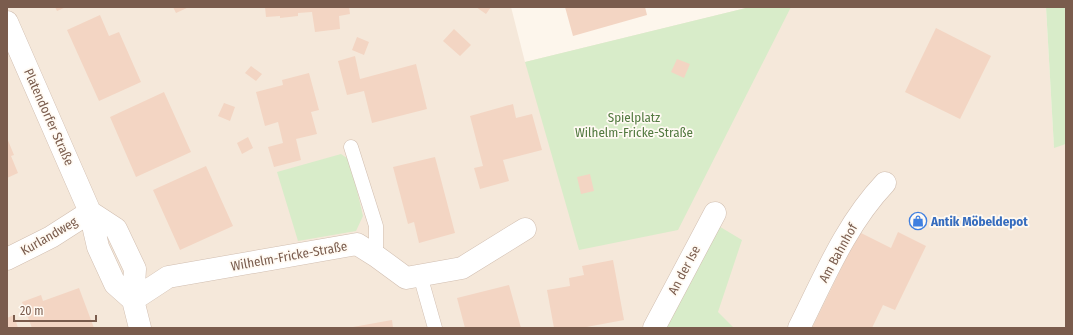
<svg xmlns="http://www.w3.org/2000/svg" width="1073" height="335" viewBox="0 0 1073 335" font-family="'Fira Sans Condensed',sans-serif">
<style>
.residential{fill:#f5e8da}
.green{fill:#d8ecc9}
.building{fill:#f3d5c3}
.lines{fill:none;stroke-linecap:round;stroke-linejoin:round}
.service-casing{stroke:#d1beb0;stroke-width:15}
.minor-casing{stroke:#d1beb0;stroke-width:23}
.service{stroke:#fff;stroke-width:14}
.minor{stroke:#fff;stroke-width:22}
.labels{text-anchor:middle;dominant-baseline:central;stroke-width:3.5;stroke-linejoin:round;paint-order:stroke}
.street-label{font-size:13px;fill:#7a5c4d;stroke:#fffaf3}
.park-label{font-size:13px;fill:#537a41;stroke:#fffaf3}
.shop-label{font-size:13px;font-weight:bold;fill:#366cbe;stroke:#fffaf3;text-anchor:start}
</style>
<rect width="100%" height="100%" fill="#fdf6ec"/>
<path class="residential" d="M7,7H511L525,62L750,7H1046L1054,147L1066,144V328H7Z"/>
<path class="green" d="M750,7H791L678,230L579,250L525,62Z
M1046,7H1066V144L1054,148Z
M341,154L350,160L363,216L356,231L298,241L277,172Z
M717,225L742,240L718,312L734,328H664Z"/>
<path class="building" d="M55,7H66L57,11Z
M173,7H189L176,13Z
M265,7H349L350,14L339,16L340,29L315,32L312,12L298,13V16L280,18V16L266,17Z
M476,7H491L486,14Z
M565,7H645L647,15L573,36Z
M100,15L109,36L119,32L141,82L99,101L67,30Z
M936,28L991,56L960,119L905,92Z
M454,29L471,45L460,56L443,41Z
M357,37L369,42L364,55L352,50Z
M355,56L360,79L416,64L427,109L372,123L364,91L347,95L338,61Z
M677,59L690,64L684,78L671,72Z
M251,66L262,74L256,81L245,73Z
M309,73L319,110L311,112L317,134L296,139L301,160L274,167L268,147L283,143L278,122L265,126L256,92L283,85L282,80Z
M164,92L191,152L136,177L110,117Z
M224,103L235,107L230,121L218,116Z
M513,104L516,118L532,114L542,150L503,160L509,181L480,189L474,168L483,166L470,116Z
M248,137L253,148L242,154L237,143Z
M7,138L14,155L11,156L18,173L7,178Z
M435,157L455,233L419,243L414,222L408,224L393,167Z
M206,166L233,226L180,250L153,190Z
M590,174L594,191L581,194L577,177Z
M859,232L891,248L898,232L926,246L895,310L883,305L872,328H812Z
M613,260L624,320L581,328H554L547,290L570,286L569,278L584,275L582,266Z
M509,285L521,328H465L457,298Z
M79,288L94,328H32L22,302L41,295L43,301Z
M14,315L18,328H7V318Z
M392,320L393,328H353V327Z"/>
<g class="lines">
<defs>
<path id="service" d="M351,147L376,226V256
M420,275L435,328"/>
<path id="minor" d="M7,22L90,212L98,247L115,284L133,300
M90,212L116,229L135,269L133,300L140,328
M7,259L51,237L90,212
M133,300L168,277L357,244L376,256L406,278L462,268L525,229
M654,328L715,213
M799,328C824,278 846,224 885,183"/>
</defs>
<use href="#service" class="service-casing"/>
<use href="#minor" class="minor-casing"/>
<use href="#service" class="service"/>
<use href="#minor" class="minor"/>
</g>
<defs>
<symbol id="shop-ring" viewBox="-11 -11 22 22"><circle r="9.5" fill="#fffaf3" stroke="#3f7fe0" stroke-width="1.5"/><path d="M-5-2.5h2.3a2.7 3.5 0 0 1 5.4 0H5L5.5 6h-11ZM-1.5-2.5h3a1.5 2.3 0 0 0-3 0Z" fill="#3f7fe0"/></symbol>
</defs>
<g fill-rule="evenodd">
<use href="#shop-ring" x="908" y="211" width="20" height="20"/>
</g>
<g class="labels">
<g class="street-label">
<text transform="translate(49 117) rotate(66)">Platendorfer Straße</text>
<text transform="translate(49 236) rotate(-30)">Kurlandweg</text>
<text transform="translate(838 253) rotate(-61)">Am Bahnhof</text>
<text transform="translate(289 256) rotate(-10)">Wilhelm-Fricke-Straße</text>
<text transform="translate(684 270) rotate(-62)">An der Ise</text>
</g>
<g class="park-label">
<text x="634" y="117">Spielplatz<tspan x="634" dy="15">Wilhelm-Fricke-Straße</tspan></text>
</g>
<g class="shop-label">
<text x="931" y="221">Antik Möbeldepot</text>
</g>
</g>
<rect width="1073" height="335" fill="none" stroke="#7a5c4d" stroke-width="16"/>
<path d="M14 315v6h82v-6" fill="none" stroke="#7a5c4d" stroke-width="2"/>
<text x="20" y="315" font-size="12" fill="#7a5c4d" stroke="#fffaf3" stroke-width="3" paint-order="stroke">20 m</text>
</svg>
